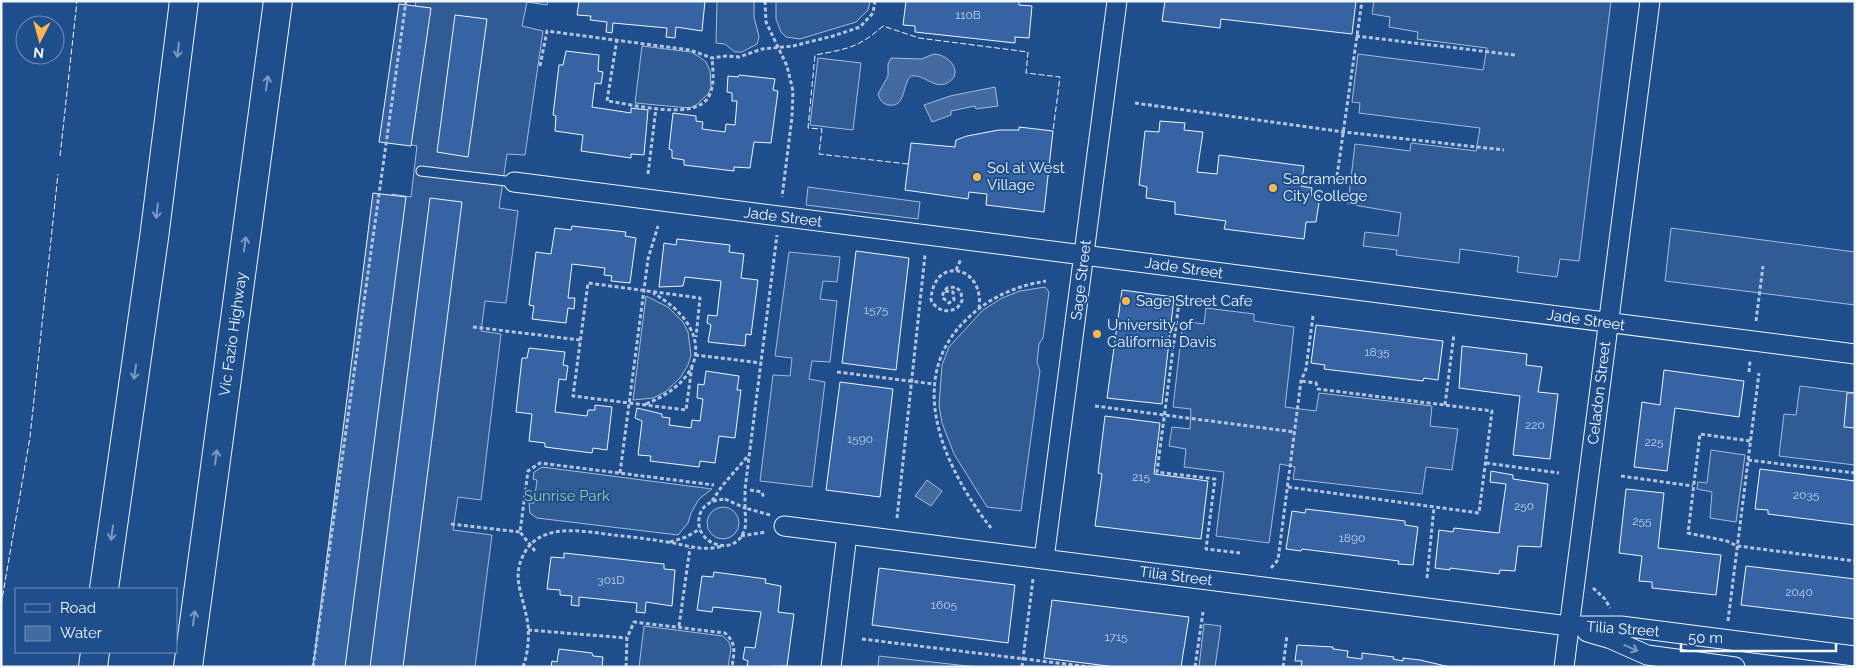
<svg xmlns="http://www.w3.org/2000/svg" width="1856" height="668" viewBox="0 0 1856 668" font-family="Raleway,sans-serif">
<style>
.built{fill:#305b95;stroke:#a8bbd7}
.water{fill:#446ba0;stroke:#a8bbd7}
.building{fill:#3563a3;stroke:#f2f6ff}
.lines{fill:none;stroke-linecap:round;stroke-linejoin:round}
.service-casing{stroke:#f2f6ff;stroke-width:11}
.minor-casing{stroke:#f2f6ff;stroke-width:21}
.motorway-casing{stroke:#f2f6ff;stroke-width:30}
.path{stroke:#b3c4dc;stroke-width:3;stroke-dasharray:4 2.5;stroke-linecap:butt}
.service{stroke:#1f4e8c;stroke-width:9}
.minor{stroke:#1f4e8c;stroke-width:19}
.motorway{stroke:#1f4e8c;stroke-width:28}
.fence{stroke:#f2f6ff;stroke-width:1;stroke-dasharray:6 2.5;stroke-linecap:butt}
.oneway{stroke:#7e9ac0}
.poi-dot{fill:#ffb74d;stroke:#1f4e8c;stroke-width:2}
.labels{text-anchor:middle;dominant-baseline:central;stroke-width:4;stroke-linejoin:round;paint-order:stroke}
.number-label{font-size:12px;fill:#c3d1e8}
.poi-label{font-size:15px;fill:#f2f6ff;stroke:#1f4e8c;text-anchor:start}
.street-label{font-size:15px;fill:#f2f6ff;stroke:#1f4e8c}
.park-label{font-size:15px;fill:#97c8a6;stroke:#1f4e8c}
</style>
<rect width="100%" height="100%" fill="#1f4e8c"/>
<path class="built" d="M416,1H548L547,5L527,2L522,26L543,31L525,155L507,154L499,208L518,211L506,303L485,301L481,331L501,334L481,500L458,497L453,530L492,535L475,667H334L392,194L411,197L417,146L399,142Z
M717,1H754V17L759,37L757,44L742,52H735L725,44L716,43Z
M776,1H870L868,10L856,22L800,39L786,37L781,32L776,19Z
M1374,1H1611L1579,261L1560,259L1557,277L1517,272L1519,257L1460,249L1459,263L1396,255L1397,250L1363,246L1365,232L1398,236L1401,213L1348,204L1355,144L1410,151L1411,143L1476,151L1480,128L1359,113L1360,103L1352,102L1358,54L1483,70L1487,48L1417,39L1418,32L1389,27L1390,17L1372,14Z
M642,46L691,52L698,56L706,62L710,71L711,87L708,94L696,105L690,108L635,103Z
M818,58L861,63L853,130L810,125Z
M808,187L920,202L918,219L806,205Z
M1671,228L1855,252V305L1665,281Z
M789,252L840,257L837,282L823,281L820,299L837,301L830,362L812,361L809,379L825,382L812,487L760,481L773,375L790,376L792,358L775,356Z
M1045,287L1049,292L1043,338L1039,344L1037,362L1040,371L1021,511L987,507L954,454L942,423L939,405L942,365L949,347L983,310L1002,298L1020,291Z
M646,296L668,307L683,322L688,332L691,355L688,365L680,378L665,392L653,398L633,400Z
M1206,308L1254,314V321L1294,327L1285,407L1316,411L1319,393L1432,406L1430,426L1458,429L1452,470L1426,467L1422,494L1293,479L1295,467L1280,464L1269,543L1216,536L1224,472L1184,467L1186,449L1169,446L1172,427L1190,429L1191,409L1173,407L1183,321L1204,324Z
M1800,386L1855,393V465L1779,456L1784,414L1796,415Z
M1711,450L1745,455L1736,522L1710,518L1712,492L1697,489L1698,482L1707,483Z
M542,467L712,489L699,499L691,513L688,523L678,535L537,518L530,513L529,503H534L537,480L533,479L534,472Z
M707 523a16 16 0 1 1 32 0a16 16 0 1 1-32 0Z
M1204,624L1221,626L1215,667H1199Z
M644,626L723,636L729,642L731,649L728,667H639Z
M879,656L976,667H878Z"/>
<path class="water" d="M934,54C952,55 965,76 945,84C933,88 924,74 911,76C902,84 906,108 889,105C882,104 880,100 878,94L888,76V64L891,58L921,59Z
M995,87L998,106L976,109L975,106L951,111V115L932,122L924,105L950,96Z
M927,480L942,491L931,506L915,496Z"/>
<path class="building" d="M579,1H705L702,31L676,27L675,38L666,37L667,28L613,23L612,33L606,32L607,22L590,20L591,16L577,15Z
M906,1H1019V5L1032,6L1029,38L1015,37V43L915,32V26L903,25Z
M1165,1H1356L1352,34L1221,19L1220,28L1162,21Z
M399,4L431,8L411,146L379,142Z
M455,15L487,19L468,157L437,152Z
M566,51L599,55L598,71L603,72L601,84L595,83L592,107L631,113V108L648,110L644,155L631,154V158L581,151L583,135L555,131L556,116L553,115L559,65H563Z
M739,75L775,79L773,90L778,91L771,143L754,142L750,168L734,167V171L684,165V160L672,158V150L669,149L673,113L696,116V121L703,122L702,129L725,132L726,124L735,125L737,101H732V93L727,92L728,76L738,77Z
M1160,121L1185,123L1184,130L1203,132L1197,172L1217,174L1219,155L1304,166L1301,186L1312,188L1311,195L1320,196L1316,222H1306L1304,239L1224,229L1226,221L1175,214V202L1146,198L1147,187L1139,185L1145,131L1159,132Z
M1019,127L1053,131L1044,212L986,205L987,194L969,192L968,199L905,190L911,143L955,147L956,140L967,136L999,130H1019Z
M373,193L406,197L345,667H313Z
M430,198L462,202L403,667H370Z
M572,226L626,232L625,236L636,238L630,283L611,281L612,276L604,275L605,268L572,264L568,298H575L574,309L568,308L566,323L532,319L534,306L529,305L536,252L551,254L555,228L571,230Z
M677,239L730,245L729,252L744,254L741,278L758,280L751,335L746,334L745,346L708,342L711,325L707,323L708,315L717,316L721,281L685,277L683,286L659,287L664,243L676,245Z
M856,251L909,258L896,370L842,363Z
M1122,290L1174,297L1162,404L1107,398Z
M1316,325L1443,341L1438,380L1424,378L1423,381L1324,369L1325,365L1311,363Z
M1462,346L1527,354L1526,365L1542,367L1538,392L1558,394L1550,459L1513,455L1520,396L1459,388Z
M529,348L565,352L563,365L568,366L566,380L559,379L555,412L587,416L588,410H595V405L612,407L607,450L593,448L592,453L545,447V443L529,441L532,414L516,412L522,358H527Z
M1664,370L1744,381L1739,417L1675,408L1667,471L1634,467L1642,402L1660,405Z
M706,371L739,376L737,390H741L735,438L719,436L715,463L700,461L699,467L650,461L651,456L638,455L642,421L635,418L637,408L662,414V417L670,418L669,425L691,428L692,420L700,421L703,399L697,398L698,384L704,385Z
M840,382L893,389L880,497L826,490Z
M1847,393H1855V428L1844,427Z
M1105,416L1160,423L1154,474L1208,481L1201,539L1095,526L1102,474L1098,473Z
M1760,469L1855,481V525L1768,514V510L1755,509Z
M1491,471L1513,475V479L1548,484L1541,547L1518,546L1515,571L1500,570L1499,574L1450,568V570L1435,568L1439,530L1453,532L1454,528L1499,533L1506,484L1490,482Z
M1626,489L1664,493L1658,548L1721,555L1716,595L1652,588V582L1639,581L1642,556L1619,553Z
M1306,509L1405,521V525L1418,527L1413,565L1398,564L1399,561L1302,549L1301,551L1286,549L1292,511L1305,513Z
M564,553L664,564V569L675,570L672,606L646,602L645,613L636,612L637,603L579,597V606L571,605L572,596L560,595V590L547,589L551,557L564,558Z
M1746,566L1855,579V619L1741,605Z
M879,568L1015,585L1008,643L872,625Z
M714,572L766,579L765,583L781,586L778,612L794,614L787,666L747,667L748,661L743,659L745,647L755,648L761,612L713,607L712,612L697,610L702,576L713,577Z
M1052,600L1189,617L1181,667H1116L1044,658Z
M1297,645L1333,647V649L1348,651L1347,657L1362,659V653L1394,657L1393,659L1403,661V658L1420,660L1450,667H1301L1302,661H1295Z
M559,649L592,653L593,656L603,657L602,667H551L552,661L557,662Z"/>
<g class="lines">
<defs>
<path id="service" d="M421,171L514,182"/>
<path id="minor" d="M514,182L1855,354
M784,526L1569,626H1621L1855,656
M1044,559L1117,1
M1587,632L1611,639L1647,655L1735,667
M831,667L847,534
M1564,667L1650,1"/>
<path id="motorway" d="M104,589L154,238L184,1
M93,667L95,652
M188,667L278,1"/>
</defs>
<use href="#service" class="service-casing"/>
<use href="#minor" class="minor-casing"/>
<use href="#motorway" class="motorway-casing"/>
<path class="path" d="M765,1L766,22L787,66L793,91L792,117L782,197
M1356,36L1515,55
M617,39L607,101C632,104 696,122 709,96C715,84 713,71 712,58
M540,66L547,31L690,50L712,58L726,56L739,57L762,49L793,46L833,36L860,27L873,13L875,1
M1135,103L1344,132L1504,150
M648,174L656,108
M1337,176L1362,1
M956,270L961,259
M945,291L953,292L954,300L949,303L942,297C943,293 944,291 947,288L956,287L961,292L962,301L958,307C948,314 937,311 931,300C933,255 985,265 979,308
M1180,295L1157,472L1215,479L1206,549L1240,553
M1756,321L1763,266
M473,327L580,340
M695,355L762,363
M692,366L686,410L573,396L588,283L700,298L696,337
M837,372L934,384
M1749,372L1750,361
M646,404C710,378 712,327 653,293
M1445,405L1454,334
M1095,406L1295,432
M1750,441L1700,434L1688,533L1727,541L1737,546L1855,561
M1748,460L1855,473
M1486,463L1559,473
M620,473L648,259L658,226
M1621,476L1693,486
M1288,487L1479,513L1492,411L1318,389L1316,383L1301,381
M750,490L762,492L764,499
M725,499L745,508C745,515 747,524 744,531C734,559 691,543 700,514C704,503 714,500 725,499Z
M712,501L722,486L748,456
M770,515L745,508V489L777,235
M897,518L925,255
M451,524L520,532
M991,528C945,469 902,379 968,318C990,297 1016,286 1046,281
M741,536L766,532
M670,542L686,537L700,529
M535,551L520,532L528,471L540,463L714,485
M1271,568L1278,560L1301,381L1306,369L1313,316
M1427,578L1434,507
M1593,588L1605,599L1610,608
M1728,621L1759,373
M679,626L690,548
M528,630L627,638
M862,639L1090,667
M313,667L406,1
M523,667C529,651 530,630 526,614C522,595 513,577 522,558C537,521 582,531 613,535C631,537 649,539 667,542C688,545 700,552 723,546
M626,667L627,638L634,622L725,633C737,644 734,652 732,667
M1022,667L1033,579
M1195,667L1203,612
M1283,667L1287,635"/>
<use href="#service" class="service"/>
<use href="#minor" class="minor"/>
<use href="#motorway" class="motorway"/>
<path class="fence" d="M60,156L77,1
M908,164L819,154L822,129L808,128L815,55C847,49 858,48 883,26L919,38L1028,52L1026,73L1060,77L1053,131
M1,605L30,437L58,174"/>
</g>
<defs><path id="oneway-shaft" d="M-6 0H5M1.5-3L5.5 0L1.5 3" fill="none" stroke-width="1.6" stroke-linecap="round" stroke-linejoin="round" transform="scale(1.25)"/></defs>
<g class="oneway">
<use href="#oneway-shaft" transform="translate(178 50) rotate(97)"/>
<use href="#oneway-shaft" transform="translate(267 83) rotate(-82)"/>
<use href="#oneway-shaft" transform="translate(157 211) rotate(97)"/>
<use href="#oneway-shaft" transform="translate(245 244) rotate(-82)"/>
<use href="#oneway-shaft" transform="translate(135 372) rotate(98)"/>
<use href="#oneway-shaft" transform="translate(216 457) rotate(-82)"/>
<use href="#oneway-shaft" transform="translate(112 533) rotate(98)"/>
<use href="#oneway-shaft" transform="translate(194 618) rotate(-82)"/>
<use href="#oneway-shaft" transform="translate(1631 648) rotate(24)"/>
</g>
<g class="poi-dot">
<circle cx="977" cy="177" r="5"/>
<circle cx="1273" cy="188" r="5"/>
<circle cx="1126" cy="301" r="5"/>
<circle cx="1097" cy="334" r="5"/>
</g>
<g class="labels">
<g class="number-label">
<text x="968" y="15">110B</text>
<text x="876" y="310">1575</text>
<text x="1377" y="352">1835</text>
<text x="1535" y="425">220</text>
<text x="860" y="439">1590</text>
<text x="1654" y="442">225</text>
<text x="1141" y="477">215</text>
<text x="1806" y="495">2035</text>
<text x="1524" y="506">250</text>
<text x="1642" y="521">255</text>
<text x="1352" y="538">1890</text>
<text x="611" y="580">301D</text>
<text x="1799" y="592">2040</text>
<text x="944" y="605">1605</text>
<text x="1116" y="637">1715</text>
</g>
<g class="poi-label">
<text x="987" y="168">Sol at West<tspan x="987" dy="17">Village</tspan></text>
<text x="1283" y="179">Sacramento<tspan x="1283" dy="17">City College</tspan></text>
<text x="1136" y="301">Sage Street Cafe</text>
<text x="1107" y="325">University of<tspan x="1107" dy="17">California, Davis</tspan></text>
</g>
<g class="street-label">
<text transform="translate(783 217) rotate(7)">Jade Street</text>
<text transform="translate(1184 268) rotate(8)">Jade Street</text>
<text transform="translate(1081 280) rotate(-83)">Sage Street</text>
<text transform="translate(1586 320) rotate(8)">Jade Street</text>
<text transform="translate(233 334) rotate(-82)">Vic Fazio Highway</text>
<text transform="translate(1599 393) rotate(-83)">Celadon Street</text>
<text transform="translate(1176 576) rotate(7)">Tilia Street</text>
<text transform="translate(1623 629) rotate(4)">Tilia Street</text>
</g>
<g class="park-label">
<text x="567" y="496">Sunrise Park</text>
</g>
</g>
<rect width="1856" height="668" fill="none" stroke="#f2f6ff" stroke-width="5"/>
<rect x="15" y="588" width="162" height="65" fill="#1f4e8c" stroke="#7391ba"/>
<rect x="25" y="604" width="25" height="8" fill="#1f4e8c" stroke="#7391ba"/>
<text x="60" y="613" font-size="15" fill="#f2f6ff">Road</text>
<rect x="25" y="626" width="25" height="15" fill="#446ba0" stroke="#7391ba"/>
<text x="60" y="638" font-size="15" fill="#f2f6ff">Water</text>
<g transform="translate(40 40) rotate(186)"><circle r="24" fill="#1f4e8c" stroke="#7391ba"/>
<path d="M0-4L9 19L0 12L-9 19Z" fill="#ffb74d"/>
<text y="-8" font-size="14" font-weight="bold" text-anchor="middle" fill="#f2f6ff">N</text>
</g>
<path d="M1681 643v8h155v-8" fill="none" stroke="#f2f6ff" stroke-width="2.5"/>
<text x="1688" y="643" font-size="15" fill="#f2f6ff" stroke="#1f4e8c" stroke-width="4" paint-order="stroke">50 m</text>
</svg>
